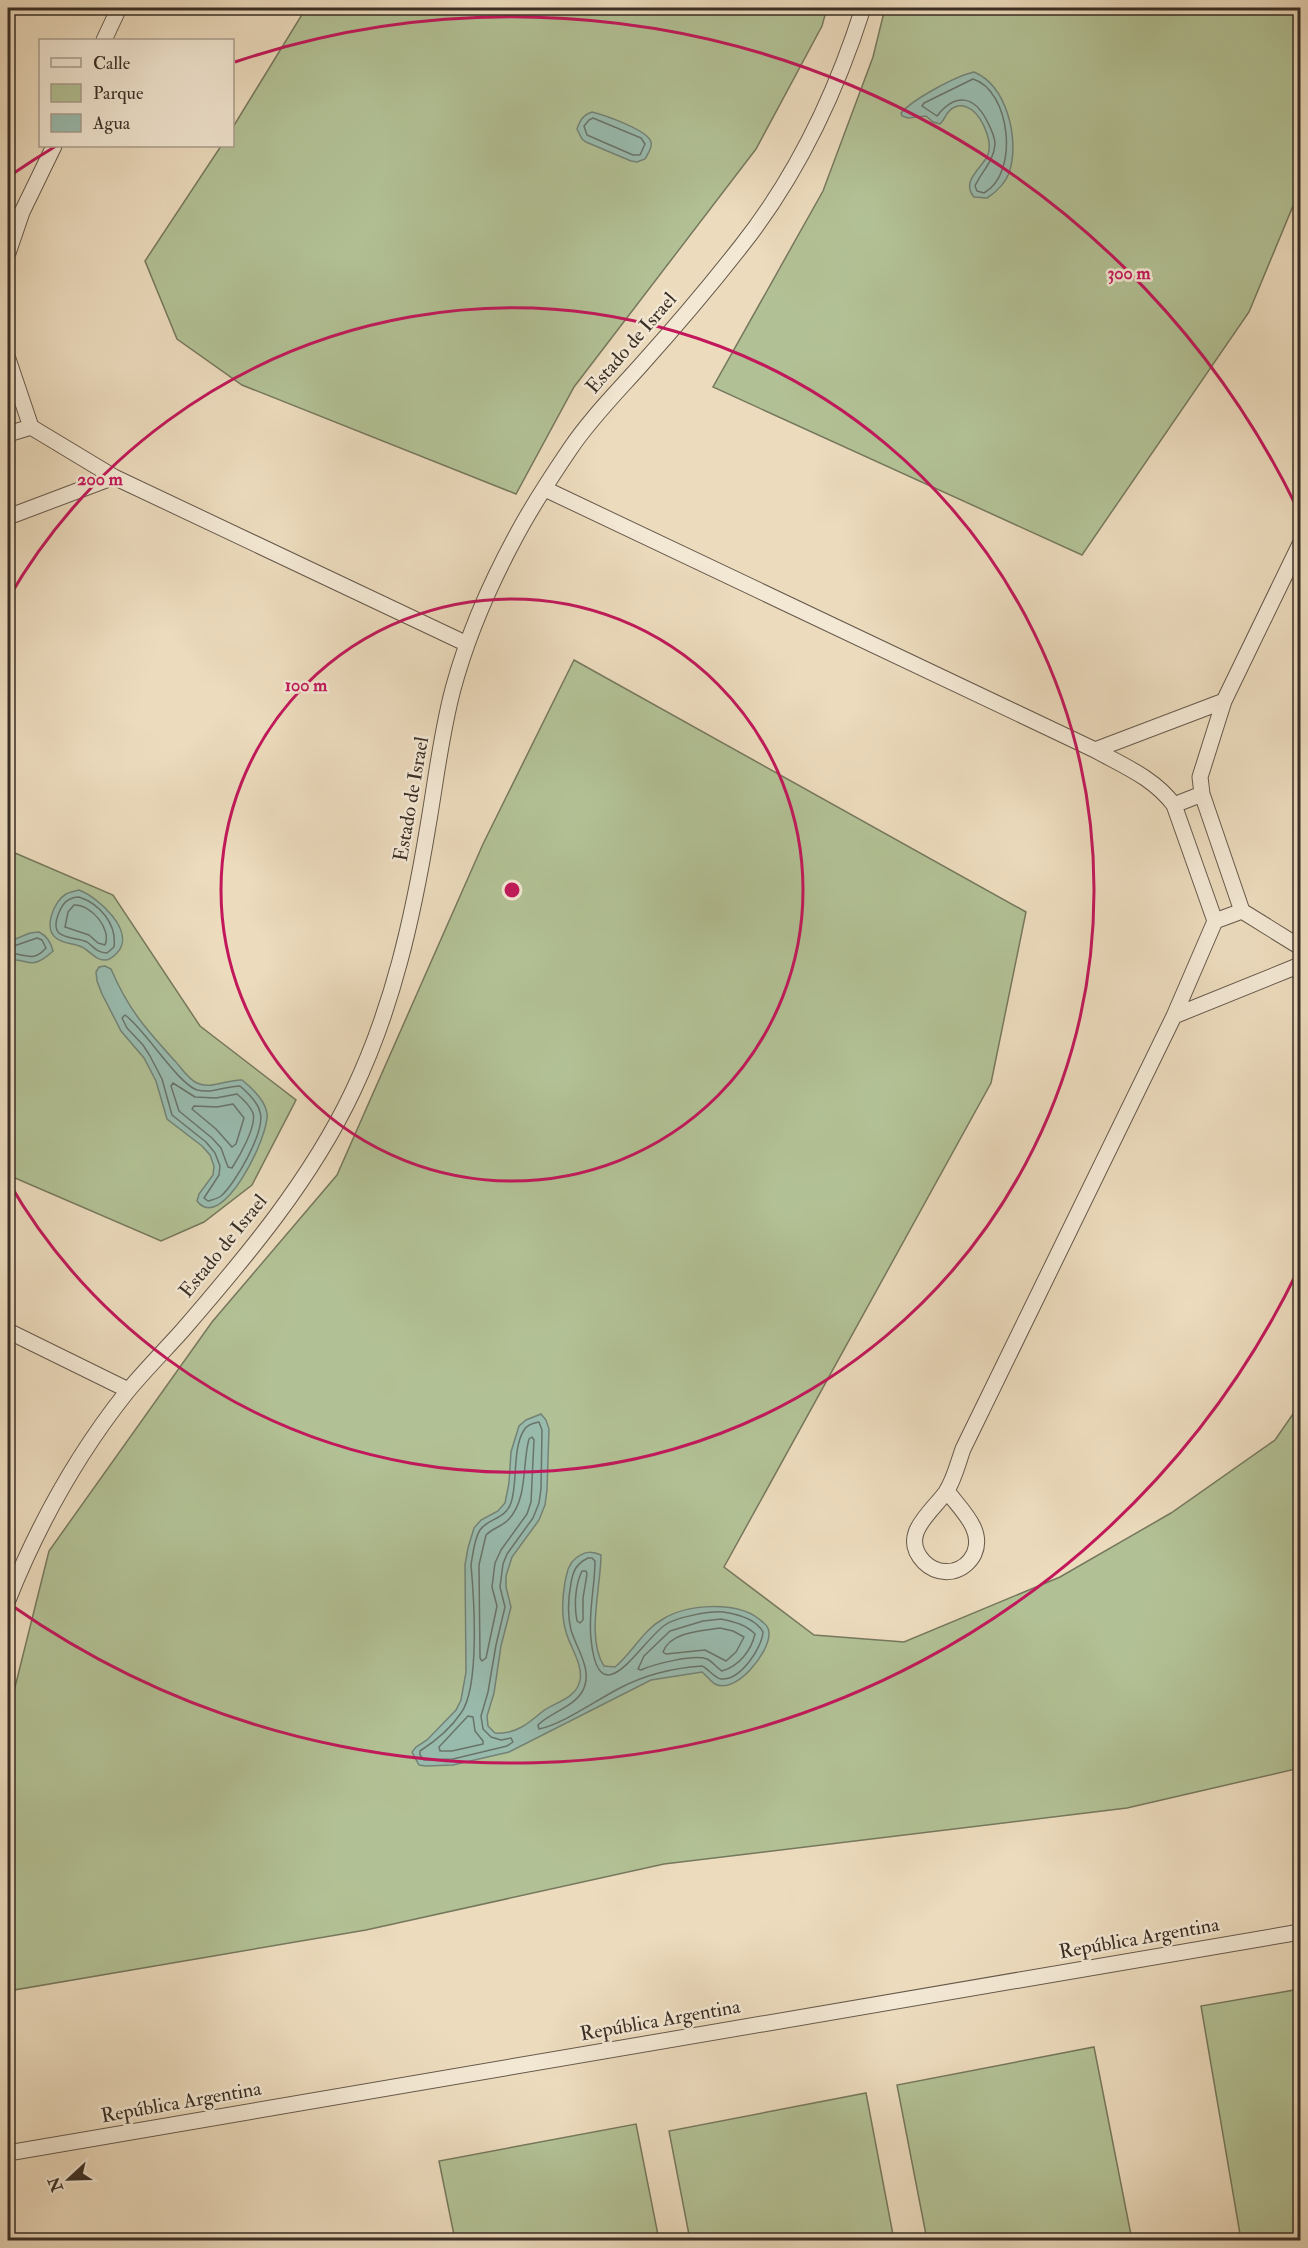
<svg xmlns="http://www.w3.org/2000/svg" width="1308" height="2248" viewBox="0 0 1308 2248" font-family="'IM FELL Double Pica',serif">
<style>
.green{fill:#b2c195;stroke:#76785d;stroke-width:1.5}
.water{fill:#99bbae;stroke:#738377;stroke-width:1.5}
.lines{fill:none;stroke-linecap:round;stroke-linejoin:round}
.shore{stroke:#69746a;stroke-width:1.5}
.minor-casing{stroke:#66594b;stroke-width:17}
.minor{stroke:#f3e8d4;stroke-width:15}
.ring{fill:none;stroke:#c2185b;stroke-width:3}
.labels{text-anchor:middle;dominant-baseline:central;stroke-width:5;stroke-linejoin:round;paint-order:stroke}
.street-label{font-size:20px;fill:#392e25;stroke:#f3e8d4}
.centre{fill:#c2185b;stroke:#f3e8d4;stroke-width:3}
.ring-label{font-size:18px;text-anchor:middle;font-weight:bold;fill:#c2185b;stroke:#f3e8d4;stroke-width:5;stroke-linejoin:round;paint-order:stroke}
</style>
<rect width="100%" height="100%" fill="#ecdbbd"/>
<filter id="stains"><feTurbulence type="fractalNoise" baseFrequency=".00333" numOctaves="4"/><feColorMatrix values="0 0 0 0 .2 0 0 0 0 .09 0 0 0 0 .02 0 0 0 .5 -.17"/></filter>
<radialGradient id="worn" r=".72"><stop offset=".6" stop-color="#630" stop-opacity="0"/><stop offset="1" stop-color="#630" stop-opacity=".3"/></radialGradient>
<path class="green" d="M306,8H827L822,26L756,149L574,387L516,494L242,385L177,339L145,261L221,146H232L233,127Z
M885,8H1300V189L1249,312L1082,555L713,387L823,191L873,57Z
M574,660L1026,912L991,1083L724,1567L814,1635L904,1642L1060,1577L1171,1513L1275,1440L1300,1404V1768L1127,1808L664,1864L366,1930L8,1991V1715L49,1551L212,1322L337,1175L483,844Z
M8,850L113,895L200,1026L296,1100L252,1185L204,1222L161,1241L8,1175Z
M1300,1989V2240H1241L1201,2006Z
M1094,2047L1132,2240H927L897,2085Z
M866,2093L894,2240H690L669,2131Z
M636,2124L659,2240H455L439,2161Z"/>
<path class="water" d="M974,72C1007,86 1019,138 1010,170C1007,181 997,192 987,198L974,197C961,182 980,169 987,157C994,143 983,119 972,110C966,106 961,104 955,107C946,110 946,119 940,124L933,122L926,116L908,118L902,116L901,113C913,99 956,76 974,72Z
M592,112C604,115 648,130 651,142C653,147 647,155 645,159L637,162L631,161L586,142L582,139L577,129C580,120 583,115 592,112Z
M79,890C98,897 137,932 117,953C114,956 110,960 106,960C96,961 90,951 82,947C74,943 63,944 56,938C43,928 54,901 66,894C70,892 75,891 79,890Z
M39,932C47,936 51,942 53,951C29,973 29,957 8,960V942L30,933Z
M105,966L111,969C128,1009 145,1028 174,1060C181,1067 188,1079 197,1083C211,1090 228,1079 242,1080C252,1088 265,1101 267,1113C270,1135 222,1234 197,1201L199,1194L213,1175L214,1166L210,1155L202,1146L167,1119L156,1081L144,1058L121,1031L102,994L97,981L96,972L99,967Z
M541,1414L546,1420L549,1429L547,1490L545,1505L539,1520L512,1557L506,1576V1587L511,1607L501,1646L494,1693L487,1716L488,1726L495,1733C515,1735 529,1723 543,1711C556,1702 577,1698 580,1680C583,1664 570,1647 566,1632C561,1615 562,1599 565,1582C567,1573 568,1564 576,1558C585,1551 592,1551 601,1555C601,1586 586,1639 604,1666L615,1667C632,1653 643,1630 663,1619C687,1604 736,1601 759,1619C764,1623 769,1626 769,1633C770,1652 736,1695 715,1684C711,1682 706,1675 702,1672L651,1680L509,1752L453,1765L426,1766L419,1765L412,1752L416,1747L427,1740L456,1710L461,1700L466,1672L465,1565L468,1548L474,1528L481,1520L498,1511L505,1503L509,1483L511,1452L519,1426L526,1420Z"/>
<g class="lines">
<path class="shore" d="M973,79C1010,90 1020,173 984,193L977,191L975,186C982,171 994,161 995,144C995,136 991,129 987,121C974,95 955,93 937,116L922,106L924,103Z
M593,118L641,138L645,144L640,155H633L587,135L584,126L589,120Z
M79,897C100,904 117,924 114,947L107,953C97,953 94,947 87,942C79,938 66,939 59,933C51,925 61,903 70,899C72,898 77,897 79,897Z
M74,905C91,904 112,929 105,945L98,943L89,935L65,927L68,912Z
M8,948L37,938L42,940L46,948C32,964 24,952 8,954
M125,1015C144,1028 178,1084 197,1090C213,1094 225,1086 240,1086C247,1092 258,1103 260,1112C266,1131 235,1184 221,1196C217,1199 212,1200 208,1201L204,1198L219,1175L220,1166L215,1153L206,1142L172,1115L162,1079L150,1056L143,1045L127,1028L122,1018Z
M173,1083L195,1097L216,1098L237,1094C243,1099 250,1106 253,1113C257,1126 239,1157 232,1168L228,1167L221,1148L212,1138L179,1111L171,1086Z
M233,1104L244,1118L236,1144L232,1147L216,1129L192,1109L194,1106L217,1107Z
M539,1422L542,1430L541,1489L539,1503L533,1518L507,1554L503,1564L500,1587L505,1607L496,1645L488,1692L481,1716L483,1729L491,1737L501,1740L511,1738L513,1742L507,1746L453,1759L424,1760L420,1755V1751C434,1742 451,1728 461,1713C480,1687 474,1598 471,1565C473,1554 474,1539 480,1530C488,1518 505,1520 511,1503C518,1482 512,1449 524,1430C527,1425 533,1423 539,1422Z
M532,1437L534,1440L531,1502L527,1514L501,1550L495,1563L492,1587L497,1606L486,1658L482,1661L480,1658L479,1565L486,1535C493,1528 503,1526 509,1519C528,1498 522,1464 529,1439Z
M588,1558H592L595,1561C595,1587 588,1612 591,1639C599,1720 641,1641 665,1625C676,1617 710,1611 723,1612C737,1614 756,1619 763,1632C762,1648 740,1681 721,1679C714,1678 709,1669 702,1666C672,1668 644,1675 618,1689C595,1701 563,1724 539,1729L538,1725C550,1713 573,1707 582,1692C594,1671 577,1650 571,1630C567,1614 568,1599 571,1583C573,1571 576,1564 588,1558Z
M582,1571H586L587,1574L583,1598V1620L580,1623L577,1621C574,1606 575,1585 582,1571Z
M721,1619C734,1622 745,1624 755,1634C751,1651 739,1666 722,1671C717,1668 713,1662 707,1659C694,1654 654,1664 641,1670L638,1669L644,1656L670,1631L703,1621Z
M720,1628L733,1631L744,1637L736,1652L726,1661L705,1650L666,1654L663,1652C670,1632 701,1631 720,1628Z
M468,1716L473,1717L475,1731L483,1741V1744L452,1751H440L439,1747Z"/>
<defs>
<path id="minor" d="M104,40L119,8
M8,253L22,212L54,146
M8,359L31,427L114,477L467,644
M8,434L31,427
M545,489L1095,750C1124,766 1154,778 1174,805L1215,921L1174,1016
M8,517L114,477
M1300,544L1224,701L1200,777L1202,794L1242,911L1300,947
M1095,750L1224,701
M1174,805L1202,794
M1215,921L1242,911
M8,1331L128,1390
M947,1491C960,1509 985,1530 974,1554C970,1562 962,1569 953,1571C942,1573 932,1570 924,1562C898,1535 932,1512 946,1492C954,1480 958,1463 963,1449L1174,1016L1300,965
M8,1600C38,1525 76,1456 126,1393C144,1371 164,1351 182,1331C246,1257 311,1180 353,1091C393,1007 413,917 428,826C436,780 441,734 453,689C467,637 490,584 516,536C532,506 551,477 570,449C590,419 617,392 641,365C676,326 710,286 742,245C798,174 836,93 863,8
M8,2153L1300,1932"/>
</defs>
<use href="#minor" class="minor-casing"/>
<use href="#minor" class="minor"/>
</g>
<g class="ring">
<circle cx="512" cy="890" r="291"/>
<path d="M8 599A582 582 0 1 1 8 1181"/>
<path d="M1300 1266A873 873 0 0 1 11 1605M11 175A873 873 0 0 1 56 146M235 62A873 873 0 0 1 1300 514"/>
</g>
<g class="labels">
<g class="street-label">
<text transform="translate(631 343) rotate(-49)">Estado de Israel</text>
<text transform="translate(411 799) rotate(-80)">Estado de Israel</text>
<text transform="translate(223 1246) rotate(-51)">Estado de Israel</text>
<text transform="translate(1139 1938) rotate(-10)">República Argentina</text>
<text transform="translate(660 2020) rotate(-10)">República Argentina</text>
<text transform="translate(181 2102) rotate(-10)">República Argentina</text>
</g>
</g>
<circle cx="512" cy="890" r="9" class="centre"/>
<g class="ring-label">
<text x="1129" y="279">300 m</text>
<text x="100" y="485">200 m</text>
<text x="306" y="691">100 m</text>
</g>
<rect width="1308" height="2248" fill="none" stroke="#ecdbbd" stroke-width="30"/>
<rect x="9" y="9" width="1290" height="2230" fill="none" stroke="#392e25" stroke-width="3"/>
<rect x="15" y="15" width="1278" height="2218" fill="none" stroke="#392e25" stroke-width="1.5"/>
<rect x="39" y="39" width="195" height="108" fill="#f3e8d4" stroke="#a99e8e" stroke-width="1.5"/>
<rect x="51" y="58" width="30" height="9" fill="#f3e8d4" stroke="#a99e8e" stroke-width="1.5"/>
<text x="93" y="69" font-size="18" fill="#392e25">Calle</text>
<rect x="51" y="84" width="30" height="18" fill="#b2c195" stroke="#a99e8e" stroke-width="1.5"/>
<text x="93" y="99" font-size="18" fill="#392e25">Parque</text>
<rect x="51" y="114" width="30" height="18" fill="#99bbae" stroke="#a99e8e" stroke-width="1.5"/>
<text x="93" y="129" font-size="18" fill="#392e25">Agua</text>
<g transform="translate(69 2179) rotate(248)" stroke="#f3e8d4" stroke-width="4.5" paint-order="stroke">
<path d="M0-4.5L10 22L0 15L-10 22Z" fill="#392e25"/>
<text y="-9" font-size="16" font-weight="bold" text-anchor="middle" fill="#392e25">N</text>
</g>
<rect width="100%" height="100%" filter="url(#stains)"/>
<rect width="100%" height="100%" fill="url(#worn)"/>
</svg>
